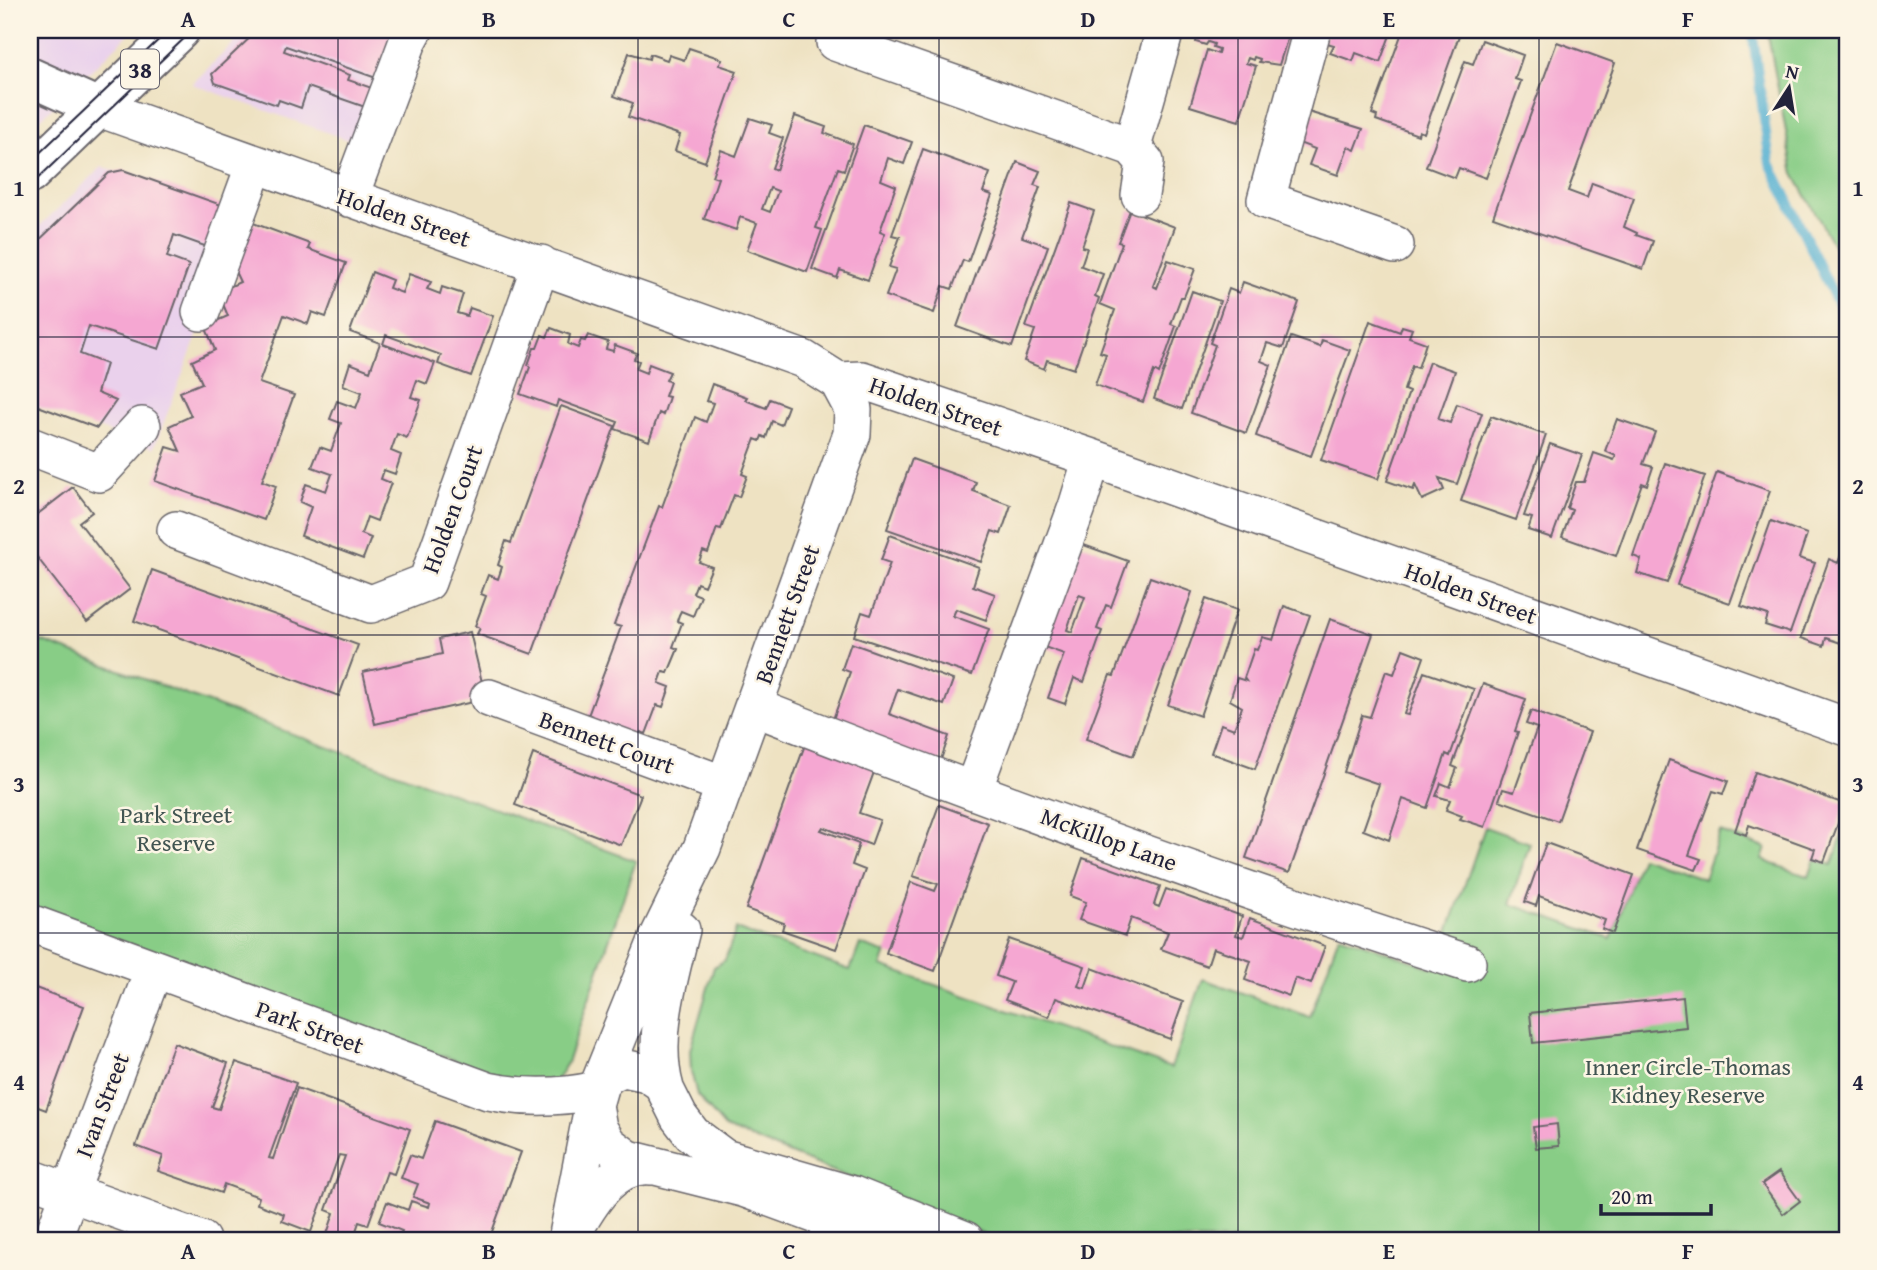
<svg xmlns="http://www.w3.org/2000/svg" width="1877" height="1270" viewBox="0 0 1877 1270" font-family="'Gentium Book Plus',serif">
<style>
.built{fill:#ead1ec}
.green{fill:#88cd86;stroke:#557860;stroke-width:2}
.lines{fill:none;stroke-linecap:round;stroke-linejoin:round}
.stream{stroke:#54b0d2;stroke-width:10}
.building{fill:#f5a7d2;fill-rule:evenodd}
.minor-casing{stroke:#69656a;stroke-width:40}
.major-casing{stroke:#69656a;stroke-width:42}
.highway-casing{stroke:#69656a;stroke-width:42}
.minor{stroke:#fff;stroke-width:37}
.major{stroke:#fff;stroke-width:38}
.highway{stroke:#fff;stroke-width:38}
.tram{stroke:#22223b;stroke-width:2}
.grid{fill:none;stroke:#22223b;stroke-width:2;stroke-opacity:0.55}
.labels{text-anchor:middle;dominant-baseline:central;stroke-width:5;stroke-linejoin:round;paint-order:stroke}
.shield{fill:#fcf5e5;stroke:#63616e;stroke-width:2}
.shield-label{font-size:23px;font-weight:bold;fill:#22223b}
.street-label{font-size:24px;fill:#22223b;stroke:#fcf5e5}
.park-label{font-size:24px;fill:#415552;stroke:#fcf5e5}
.neatline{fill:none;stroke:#22223b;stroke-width:2.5}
.grid-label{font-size:23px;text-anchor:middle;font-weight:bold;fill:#22223b}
</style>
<rect width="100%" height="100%" fill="#fcf5e5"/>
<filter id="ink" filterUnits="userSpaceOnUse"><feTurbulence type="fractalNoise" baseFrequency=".0143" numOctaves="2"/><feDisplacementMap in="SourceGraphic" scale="14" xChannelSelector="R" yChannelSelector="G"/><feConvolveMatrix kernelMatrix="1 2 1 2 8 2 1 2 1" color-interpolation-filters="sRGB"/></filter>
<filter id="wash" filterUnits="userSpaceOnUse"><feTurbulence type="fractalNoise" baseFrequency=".00686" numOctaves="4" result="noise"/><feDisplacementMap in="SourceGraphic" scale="28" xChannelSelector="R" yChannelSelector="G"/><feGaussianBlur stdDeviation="1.57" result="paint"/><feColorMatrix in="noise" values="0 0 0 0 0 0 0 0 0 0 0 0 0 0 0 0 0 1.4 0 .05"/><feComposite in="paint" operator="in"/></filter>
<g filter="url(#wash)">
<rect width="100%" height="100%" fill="#eee2c2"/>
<path class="built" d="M30,30H133L30,129Z
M247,30H414L368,147L192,84Z
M102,167L244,214L154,448L30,404V235Z"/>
<path class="green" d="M1767,30H1847V270L1794,174Z
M30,637L636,861L567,1063L553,1086H527L30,909Z
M1847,822V1240H995L923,1207L725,1128L697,1095L691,1071L690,1050L714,967L725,960L736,929L850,970L860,944L886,953L881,966L1171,1068L1203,979L1310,1017L1339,935L1435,969L1485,827L1530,843L1510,904L1611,939L1641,857L1704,879L1720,832L1766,848L1762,860L1809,877L1815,859L1832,865Z"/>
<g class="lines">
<path class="stream" d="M1752,30L1770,163L1847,323"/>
</g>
<g id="blocks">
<path class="building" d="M258,30H394L376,78L286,46L284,51L350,75L348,80L372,88L365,107L308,87L301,108L279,100L277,105L215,83L212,74Z
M1192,30H1290L1279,65L1259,62L1260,59L1254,57L1253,60L1248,58L1246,63L1256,66L1239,121L1190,106L1207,50L1218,54L1219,49L1213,47L1214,44L1208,42L1206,45L1196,42L1197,38L1190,36Z
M1328,30H1392L1380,62L1356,53L1353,61L1330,53L1334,45L1324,42Z
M1403,30H1461L1424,133L1419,131L1418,135L1376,120L1377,116L1372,114Z
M1482,40L1523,55L1515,79L1521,81L1486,178L1459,168L1455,178L1426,167L1465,61L1473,64Z
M1557,42L1615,63L1568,191L1587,198L1592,183L1634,198L1624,227L1637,233L1636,235L1653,241L1643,269L1493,217Z
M689,48L722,59L719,65L737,71L705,162L675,151L680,135L628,117L633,103L614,96L629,53L649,59L650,54L667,60L669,55L684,60Z
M1302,110L1363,129L1355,150L1348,147L1338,175L1309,165L1315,149L1291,140Z
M795,116L826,127L824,133L853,144L844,170L838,168L816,228L822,230L807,272L747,250L757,223L740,217L736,230L704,219L718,178L712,176L721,150L736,156L750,118L772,125L769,133L783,138L772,168L776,170ZM770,188L778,191L770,212L762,209Z
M864,125L912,142L904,164L888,158L881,180L896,186L880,231L885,233L868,280L840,270L837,278L812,269Z
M923,149L990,173L983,192L992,195L968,262L963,260L952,289L943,286L934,313L886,296L896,269L889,267L900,237L892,235Z
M1017,162L1040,171L1034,185L1040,187L1022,237L1048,246L1012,347L957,327Z
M123,170L227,207L213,249L174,235L167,257L189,265L159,349L89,326L80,354L106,364L97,393L116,401L97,428L30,403V249L109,173Z
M1071,203L1094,211L1082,247L1087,248L1081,266L1103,274L1095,296L1099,298L1074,369L1047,360L1044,369L1024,361L1035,330L1026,327Z
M1130,210L1175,227L1153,286L1157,288L1168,260L1195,269L1184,297H1181L1171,324L1176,326L1159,374L1154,371L1143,402L1095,385L1106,354L1100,352L1115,310L1100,304L1122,243L1118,242Z
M245,220L310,244L308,249L346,263L326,317L312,312L308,324L284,315L259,383L294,395L262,481L276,486L264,520L155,481L167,447L180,451L169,426L191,416L180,392L202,383L192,361L215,350L205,326L228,316L218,292L240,282L230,261Z
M372,272L392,280L389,288L402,293L409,274L431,282L427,289L440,294L442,287L463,294L457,313L467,316L470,308L493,316L471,376L438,364L441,355L386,335L383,344L435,363L427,384L417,380L411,397L421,400L407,438L397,434L391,451L401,455L395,474L384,470L381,479L391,483L377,521L367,517L364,526L361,534L371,538L363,559L301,536L311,507L300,502L306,484L326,491L332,474L312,467L320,447L331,451L341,423L330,419L337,401L356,408L362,392L343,385L350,363L370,371L380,343L350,332Z
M1243,282L1299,302L1283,348L1267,343L1261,361L1271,365L1246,433L1191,413L1215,345L1210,343L1229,289L1239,293Z
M1192,291L1220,301L1182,409L1154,399Z
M1370,321L1400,332L1402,326L1412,329L1409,337L1426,343L1418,368L1412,366L1404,390L1409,392L1378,479L1321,460Z
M551,328L570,335L568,344L578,348L581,340L585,341L588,335L608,342L606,349L613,351L615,345L637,353L634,359L639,361L636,369L646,373L649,364L670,372L666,380L670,382L665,396L669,397L663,415L659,413L649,441L615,429L618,422L558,400L556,407L520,394L530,367L528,365L534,348H537L542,335L547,337Z
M1291,337L1320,347L1322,340L1350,350L1311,456L1256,436Z
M1429,362L1455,371L1438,419L1450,423L1457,404L1482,413L1457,484L1439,478L1444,490L1422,500L1415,485L1413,490L1387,481Z
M712,384L747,397L745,400L766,408L770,399L788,406L781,425L772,421L766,438L762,436L760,441L755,439L742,474L747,476L739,497L734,495L721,529L717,528L708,553L703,551L699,562L712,567L704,586L697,583L693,593L701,596L693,616L681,611L679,615L677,621L682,623L673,647L678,649L668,673L663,672L659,683L670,687L663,707L657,705L646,734L641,732L638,740L586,721L621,627L614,625L659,506L662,507L695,417L706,422L713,403L706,401Z
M561,406L615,426L532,654L477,634L480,628L475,626L486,596L481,594L488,575L498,579L502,567L498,565L506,541L511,543Z
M1491,416L1546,435L1516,520L1461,501Z
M1617,419L1655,432L1643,464L1653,467L1647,485L1642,483L1616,556L1562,537L1572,510L1567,508L1576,482H1584L1594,453L1614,460L1616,456L1605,451Z
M1550,444L1582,455L1552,538L1528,530L1532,518L1524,516Z
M912,459L976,482L973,491L1011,505L1001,534L992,531L981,562L887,529Z
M1665,463L1705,476L1667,583L1637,573L1641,559L1633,556Z
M1717,472L1770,491L1730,603L1677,585Z
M73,487L92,512L79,522L130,589L87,622L30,548V520Z
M1771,521L1807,534L1799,558L1815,563L1790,633L1765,625L1768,615L1741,606Z
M890,535L979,567L973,586L995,594L986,620L956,609L953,616L989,629L972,675L854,636L862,612L871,615L890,563L881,560Z
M1070,540L1128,561L1111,607L1106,605L1097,629L1102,631L1084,682L1074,678L1065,704L1048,698L1064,654L1033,643ZM1079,595L1085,597L1072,632L1067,630Z
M1844,546L1847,548V645L1826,638L1824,646L1801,638L1829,559L1838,563Z
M152,570L358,645L339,696L134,621Z
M1150,577L1192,592L1133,756L1086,739L1110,675L1114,676Z
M1206,599L1237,610L1200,716L1168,705Z
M1284,606L1310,615L1255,769L1211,753L1221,724L1234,729L1242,707L1230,700L1237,678L1246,681L1244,678L1254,649L1257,650L1262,637L1273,640Z
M1330,619L1373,634L1289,873L1246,858Z
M470,632L486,699L375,724L363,672L442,654L439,639Z
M851,643L953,680L944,705L898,689L889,714L949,736L939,765L831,725L850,672L842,669Z
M1403,649L1424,657L1404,714L1408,715L1424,672L1474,689L1450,756L1446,754L1427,808L1403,799L1389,840L1363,830L1379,784L1344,772L1362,715L1370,717L1386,671L1394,674Z
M1483,684L1526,699L1515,731L1518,732L1485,827L1460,819L1462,816L1446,810L1450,800L1436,796L1441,783L1450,787L1457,768L1452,766Z
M1531,711L1590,732L1558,821L1499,800L1503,789L1514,792L1537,728L1526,724Z
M807,739L877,764L859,813L880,820L871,845L823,827L821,830L859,844L852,865L865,870L836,949L782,930L784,923L746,909Z
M533,754L641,795L621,845L515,805Z
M1669,760L1728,781L1723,794L1713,791L1689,855L1701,859L1696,870L1637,850Z
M1755,772L1845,804L1824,862L1812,858L1815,849L1749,825L1746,835L1735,831Z
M939,805L988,823L935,971L886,953L911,882L935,891L938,884L913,876Z
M1546,843L1634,875L1613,933L1602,929L1605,920L1539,896L1536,906L1525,902Z
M1083,858L1160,886L1154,905L1159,907L1166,889L1242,916L1236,935L1243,937L1250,918L1325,946L1311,984L1295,978L1289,996L1245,980L1251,961L1213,948L1207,966L1161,949L1168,932L1131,918L1125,936L1079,920L1086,902L1070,896Z
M1009,939L1085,966L1078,986L1085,988L1092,968L1183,1002L1170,1039L1056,998L1049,1017L1005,1000L1012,982L996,976Z
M30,986L84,1006L46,1110L30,1104Z
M1683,997L1686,1027L1533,1043L1530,1013Z
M174,1043L228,1063L212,1107L219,1109L236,1062L296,1083L269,1158L273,1159L297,1088L410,1129L394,1174L387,1172L368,1225L359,1222L353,1240H325L334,1213L326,1210L345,1156L339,1155L311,1232L282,1221L284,1214L257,1204L259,1197L224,1184L221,1193L158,1171L163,1156L136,1146Z
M435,1121L521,1152L489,1240H398L402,1231L379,1222L387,1202L408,1210L411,1201L429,1207L430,1203L413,1197L418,1184L401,1178L410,1155L421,1159Z
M1557,1124L1559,1146L1536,1148L1533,1127Z
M1779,1172L1800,1201L1783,1214L1762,1184Z"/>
</g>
</g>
<g filter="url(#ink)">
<use href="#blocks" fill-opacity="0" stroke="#69656a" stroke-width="2"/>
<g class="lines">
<defs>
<path id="minor" d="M1312,30L1266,200L1395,245
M835,42L1132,147L1165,30
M99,108L803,359L838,381L862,380L1092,458L1847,727
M1132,147L1145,162L1140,195
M349,198L408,41L414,30
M201,312L255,164
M30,446L99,473L142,426
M176,530L371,604L427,582L541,264
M489,698L725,785
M754,707C989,799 1226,886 1467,963
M973,790L1077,507L1092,458
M30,923L488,1091C526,1099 560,1098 597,1090
M598,1087L659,936L702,848L852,434L853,409L838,381
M665,1088C651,1039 669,978 681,930
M30,1178L201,1240
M576,1227C592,1199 615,1162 652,1166
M52,1240L154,969
M567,1240L593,1107
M885,1240L743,1188L628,1159L608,1144L598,1128L594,1105L600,1084L609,1074L623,1068L647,1073L662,1083L679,1117L692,1134L724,1158L853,1195L965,1240"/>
<path id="major" d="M30,77L99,108"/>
<path id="highway" d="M30,174L180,30"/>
</defs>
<use href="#minor" class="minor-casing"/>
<use href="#major" class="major-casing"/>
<use href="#highway" class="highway-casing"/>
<use href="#minor" class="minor"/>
<use href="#major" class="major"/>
<use href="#highway" class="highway"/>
<path class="tram" d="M30,162L169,30
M30,186L193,30"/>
</g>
</g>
<path class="grid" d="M338,30V1240M638,30V1240M939,30V1240M1238,30V1240M1539,30V1240M30,337H1847M30,635H1847M30,933H1847"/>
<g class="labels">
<rect class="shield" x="121" y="49.5" width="38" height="39" rx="5"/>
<g class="shield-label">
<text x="140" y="69">38</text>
</g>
<g class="street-label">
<text transform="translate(404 217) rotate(19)">Holden Street</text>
<text transform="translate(936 406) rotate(19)">Holden Street</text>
<text transform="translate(452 509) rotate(-70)">Holden Court</text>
<text transform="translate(1471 593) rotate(20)">Holden Street</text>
<text transform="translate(787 614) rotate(-70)">Bennett Street</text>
<text transform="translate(607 742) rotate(20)">Bennett Court</text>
<text transform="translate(1109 839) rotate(20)">McKillop Lane</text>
<text transform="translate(310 1027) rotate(20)">Park Street</text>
<text transform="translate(102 1105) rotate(-69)">Ivan Street</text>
</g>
<g class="park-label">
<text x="176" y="814">Park Street<tspan x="176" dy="28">Reserve</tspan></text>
<text x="1688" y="1066">Inner Circle-Thomas<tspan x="1688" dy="28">Kidney Reserve</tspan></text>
</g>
</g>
<rect width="1877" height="1270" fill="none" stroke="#fcf5e5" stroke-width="77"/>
<g transform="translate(1789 88) rotate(12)" stroke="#fcf5e5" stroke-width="5" paint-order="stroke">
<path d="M0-5L12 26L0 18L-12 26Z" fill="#22223b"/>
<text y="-10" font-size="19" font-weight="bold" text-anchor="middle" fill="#22223b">N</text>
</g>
<path d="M1601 1204v10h110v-10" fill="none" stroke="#22223b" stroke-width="3.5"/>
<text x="1611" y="1204" font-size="21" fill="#22223b" stroke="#fcf5e5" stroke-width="5" paint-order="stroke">20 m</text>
<rect x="38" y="38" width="1801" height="1194" class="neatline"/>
<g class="grid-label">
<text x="188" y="27">A</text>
<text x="489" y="27">B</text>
<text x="789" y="27">C</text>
<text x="1088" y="27">D</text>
<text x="1389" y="27">E</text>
<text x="1688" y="27">F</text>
<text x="19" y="196">1</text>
<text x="1858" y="196">1</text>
<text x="19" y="494">2</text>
<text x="1858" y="494">2</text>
<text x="19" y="792">3</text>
<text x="1858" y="792">3</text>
<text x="19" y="1090">4</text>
<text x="1858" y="1090">4</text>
<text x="188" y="1259">A</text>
<text x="489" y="1259">B</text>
<text x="789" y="1259">C</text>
<text x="1088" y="1259">D</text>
<text x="1389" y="1259">E</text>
<text x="1688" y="1259">F</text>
</g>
</svg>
